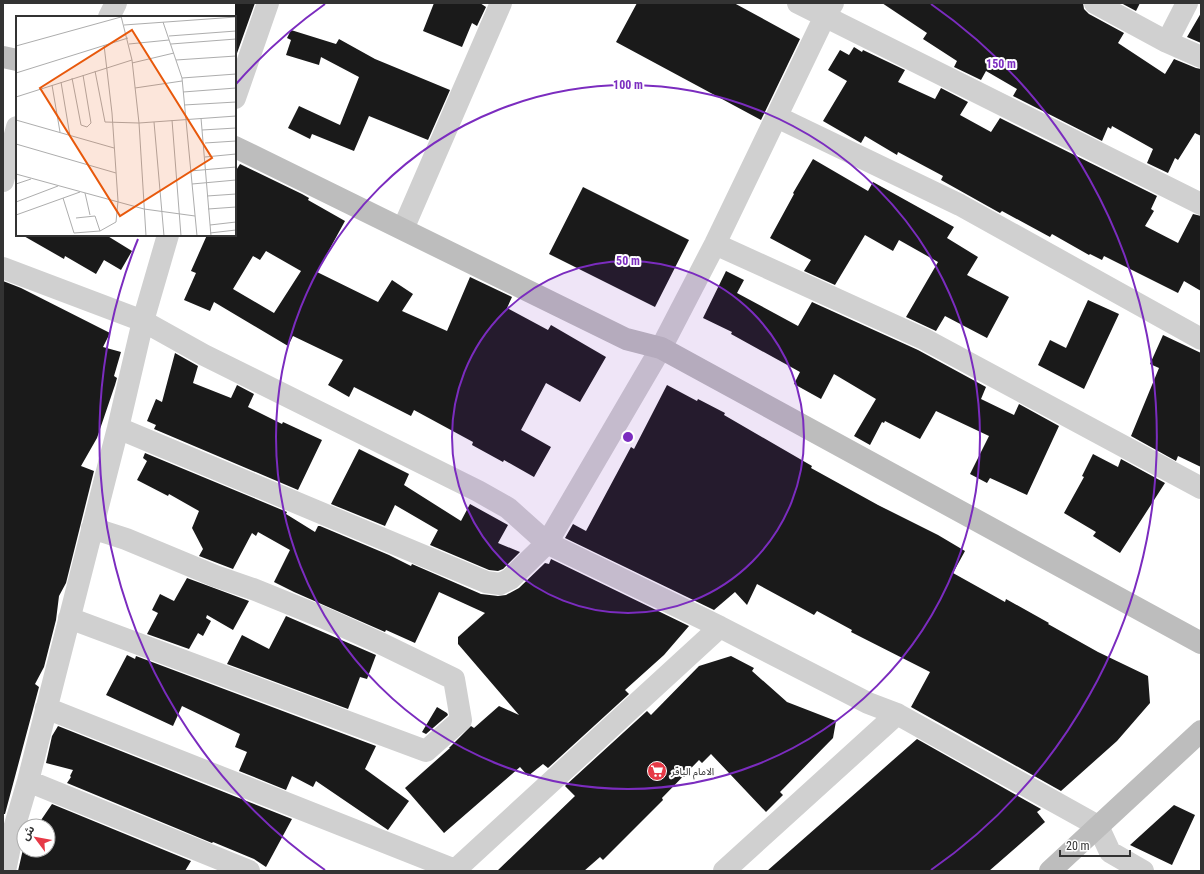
<svg xmlns="http://www.w3.org/2000/svg" width="1204" height="874" viewBox="0 0 1204 874" font-family="'Roboto Condensed','Noto Sans Arabic',sans-serif">
<style>
.building{fill:#1a1a1a;fill-rule:evenodd}
.lines{fill:none;stroke-linecap:round;stroke-linejoin:round}
.street{stroke:#d0d0d0;stroke-width:22}
.secondary{stroke:#bdbdbd;stroke-width:22}
.ring{fill:none;stroke:#7b2cbf;stroke-width:2}
.labels{text-anchor:middle;dominant-baseline:central;stroke-width:4;stroke-linejoin:round;paint-order:stroke}
.poi-label{font-size:10px;fill:#333;stroke:#fff;text-anchor:start}
.inset-road{fill:none;stroke:#adadad;stroke-width:1}
.view{fill:#e8590c;fill-opacity:0.15;stroke:#e8590c;stroke-width:2}
.inset-edge{fill:none;stroke:#333;stroke-width:2}
.centre{fill:#7b2cbf;stroke:#fff;stroke-width:2}
.ring-label{font-size:12px;text-anchor:middle;font-weight:bold;fill:#7b2cbf;stroke:#fff;stroke-width:4;stroke-linejoin:round;paint-order:stroke}
</style>
<rect width="100%" height="100%" fill="#fff"/>
<path class="building" d="M235,3H255L236,56H235Z
M434,3H480L486,7L477,26L472,23L462,47L423,31Z
M637,3H734L800,39L761,120L616,42Z
M882,3H1083L1084,9L1089,14L1124,33L1118,43L1165,74L1174,59L1196,68L1201,69V136L1195,133L1178,160L1175,158L1168,173L1147,163L1153,149L1112,126L1111,129L1108,127L1102,141L1013,96L1017,89L986,71L981,80L954,67L957,61L923,39L927,33Z
M1121,3H1140L1136,11Z
M1201,13V43L1187,37Z
M291,30L336,44L339,39L375,59L450,90L428,140L369,116L354,151L312,134L310,139L288,128L299,106L340,125L359,77L321,57L319,65L286,55L291,40L287,38Z
M854,47L862,52L863,50L905,70L898,82L935,99L941,88L968,102L960,115L991,132L1000,118L1157,196L1151,209L1154,211L1145,226L1178,243L1193,214L1201,216V291L1184,281L1178,293L1104,256L1102,260L1090,254L1089,255L1052,234L1050,237L1002,211L1000,213L941,180L943,176L898,152L897,155L865,136L861,143L823,121L847,81L828,70L840,50L849,55Z
M813,159L868,191L873,182L954,227L947,238L978,257L967,275L1009,297L987,338L945,316L936,331L906,317L938,262L899,240L893,251L865,235L835,285L804,271L811,260L770,238L794,194L793,193Z
M240,164L302,194L309,198L308,200L345,221L317,272L378,302L392,280L413,294L402,311L447,331L470,277L512,297L507,308L548,330L551,325L606,357L580,402L546,383L521,430L551,447L534,477L504,460L503,462L472,445L473,442L414,410L411,416L354,387L349,397L328,385L343,360L293,336L288,346L214,302L210,311L184,300L196,273L191,271L207,235H235V172ZM266,251L301,271L274,313L233,289L253,256L260,260Z
M583,187L689,240L655,307L549,254Z
M22,235H106L132,251L121,270L104,260L96,274L65,256L64,259Z
M726,271L744,280L737,293L798,326L812,302L918,350L986,387L981,399L1014,415L1019,404L1059,426L1027,495L990,478L987,483L970,474L989,436L936,411L920,439L885,421L884,423L882,422L870,445L854,436L876,399L834,374L821,399L794,384L800,372L731,334L732,332L703,318Z
M3,281L21,288L110,333L103,347L121,352L114,376L117,378L115,385L97,438L81,466L94,471L66,583L59,596L56,620L44,667L35,684L39,687L5,814H3Z
M1088,300L1119,314L1084,389L1038,365L1050,340L1066,348Z
M1163,335L1201,353V467L1178,456L1176,461L1131,436L1159,368L1150,364Z
M175,353L198,366L193,383L231,398L237,385L254,394L248,407L282,424L283,422L322,440L298,490L154,429L156,425L147,421L156,399L162,402Z
M667,385L697,401L698,399L725,413L724,415L812,466L811,468L878,505L938,535L965,551L953,573L1005,602L1006,599L1049,623L1048,624L1098,652L1148,676L1150,703L1117,741L1061,791L911,707L930,672L851,632L852,630L817,611L814,615L757,584L747,605L735,592L714,610L565,538L573,524L586,531L631,447L634,449Z
M359,449L409,474L404,485L461,521L470,504L508,525L498,543L520,552L503,569L498,571L489,570L430,545L438,530L395,505L385,526L331,504Z
M145,453L287,512L286,514L315,532L318,526H320L389,555L411,566L412,564L481,594L498,596L506,595L519,588L545,563L549,564L551,559L689,626L664,655L625,690L629,694L548,768L543,764L528,776L520,767L444,833L405,788L450,748H449L471,726L474,728L499,706L519,715L458,644V637L485,613L439,592L415,643L386,630L385,632L294,592L274,582L290,550L258,532L256,536L252,533L233,569L199,556L203,549L192,528L199,511L169,494L168,496L137,480L147,461L143,458Z
M1093,454L1118,467L1121,459L1165,483L1120,553L1093,536L1096,532L1064,513L1084,477L1082,476Z
M187,578L249,601L233,630L207,615L206,618L211,621L203,636L198,633L189,649L147,634L158,613L152,610L160,594L174,601Z
M286,616L376,655L367,679L360,677L348,709L227,664L242,635L269,649Z
M127,655L135,659L136,656L376,746L365,769L409,801L388,830L316,781L313,787L292,776L286,790L239,771L247,752L235,747L240,734L182,706L173,726L106,695Z
M731,656L754,668L752,671L787,702L836,721L833,738L780,792L783,795L766,812L711,754L702,763L699,760L662,798L663,800L603,860L600,857L584,871H497L575,796L565,786L647,711L651,715L699,666Z
M437,707L447,713L448,715L426,734L422,732Z
M58,726L292,819L266,867L254,859L213,842L212,843L67,783L71,777L70,776L73,770L46,763L52,736Z
M917,739L1041,809L1037,812L1045,822L989,871H767Z
M52,804L191,861L185,871H18L24,845V850H48V826H37Z
M1174,805L1195,815L1172,865L1130,845Z"/>
<g class="lines">
<path class="street" d="M798,3L1201,204
M1095,3L1167,42L1201,57
M109,17L116,3
M1167,42L1187,3
M235,98L268,3
M777,117L960,205L1201,339
M3,181L17,127
M403,229L501,3
M715,244L924,339L1201,488
M3,268L143,321L204,355L478,491L508,508L547,543L720,627L868,703L897,714L1098,826L1110,852L1143,871
M118,428L486,582L500,584L510,579L547,543L661,348L715,244L825,16L833,3
M69,618L426,751L461,720L454,679L380,643L322,617L253,589L215,576L126,539L92,528
M46,708L455,870
M28,781L249,871
M5,871L13,832L28,781L118,428L143,321L168,235
M454,871L720,627
M724,871L897,714"/>
<path class="secondary" d="M3,57L17,60
M235,147L626,339L661,348L1201,643
M1050,871L1201,731"/>
</g>
<circle cx="628" cy="437" r="176" fill="#7b2cbf" fill-opacity=".12"/>
<g class="ring">
<circle cx="628" cy="437" r="176"/>
<circle cx="628" cy="437" r="352"/>
<path d="M325 870A528 528 0 0 1 138 239M236 84A528 528 0 0 1 325 4M931 4A528 528 0 0 1 931 870"/>
</g>
<defs>
<symbol id="supermarket-disc" viewBox="-11 -11 22 22"><circle r="9.5" fill="#e63946" stroke="#fff"/><path d="M-6-5.5h2.5l.6 2H6L4.5 2H-2.5L-4.4-4H-6ZM-1.5 3.2a1.3 1.3 0 1 0 .1 0ZM3 3.2a1.3 1.3 0 1 0 .1 0Z" fill="#fff"/></symbol>
</defs>
<g fill-rule="evenodd">
<use href="#supermarket-disc" x="646" y="760" width="22" height="22"/>
</g>
<g class="labels">
<g class="poi-label">
<text x="671" y="771">الامام الباقر</text>
</g>
</g>
<g transform="translate(16 16)">
<rect width="220" height="220" fill="#fff"/>
<path class="inset-road" d="M105,0L116,44L123,107L130,220M147,6L166,62L181,220M108,9L220,1M153,20L220,15M113,28L153,24M155,28L220,23M0,30L105,1M160,44L220,40M116,47L158,37M79,55L89,106L123,107L220,100M0,57L112,22M56,62L65,109L71,111L75,107L67,59M166,62L220,58M45,66L54,120M36,69L44,116M119,72L166,65M167,76L220,72M0,81L116,44M168,89L220,86M185,102L195,220M0,104L98,132M156,104L165,220M138,106L148,220M186,114L220,112M189,127L220,125M0,128L100,157M189,141L220,138M174,155L220,151M0,158L128,193M0,168L15,163M176,168L220,164M69,177L74,199M191,180L220,178M47,182L58,217L84,215L100,206L102,185L96,97L88,29M0,186L42,170M128,193L179,200M192,193L220,191M0,199L64,176M60,202L79,200L84,215M194,209L220,206M194,217L220,214"/>
<path class="view" d="M116,14L196,142L104,200L24,72Z"/>
<rect width="220" height="220" class="inset-edge"/>
</g>
<circle cx="628" cy="437" r="6" class="centre"/>
<g class="ring-label">
<text x="1001" y="68">150 m</text>
<text x="628" y="89">100 m</text>
<text x="628" y="265">50 m</text>
</g>
<rect width="1204" height="874" fill="none" stroke="#333333" stroke-width="8"/>
<g transform="translate(36 838) rotate(302)"><circle r="19" fill="#ffffff" stroke="#adadad"/>
<path d="M0-3L7 15L0 10L-7 15Z" fill="#e63946"/>
<text y="-6" font-size="11" font-weight="bold" text-anchor="middle" fill="#333333">ش</text>
</g>
<path d="M1060 850v6h70v-6" fill="none" stroke="#333333" stroke-width="2"/>
<text x="1066" y="850" font-size="12" fill="#333333" stroke="#ffffff" stroke-width="3" paint-order="stroke">20 m</text>
</svg>
